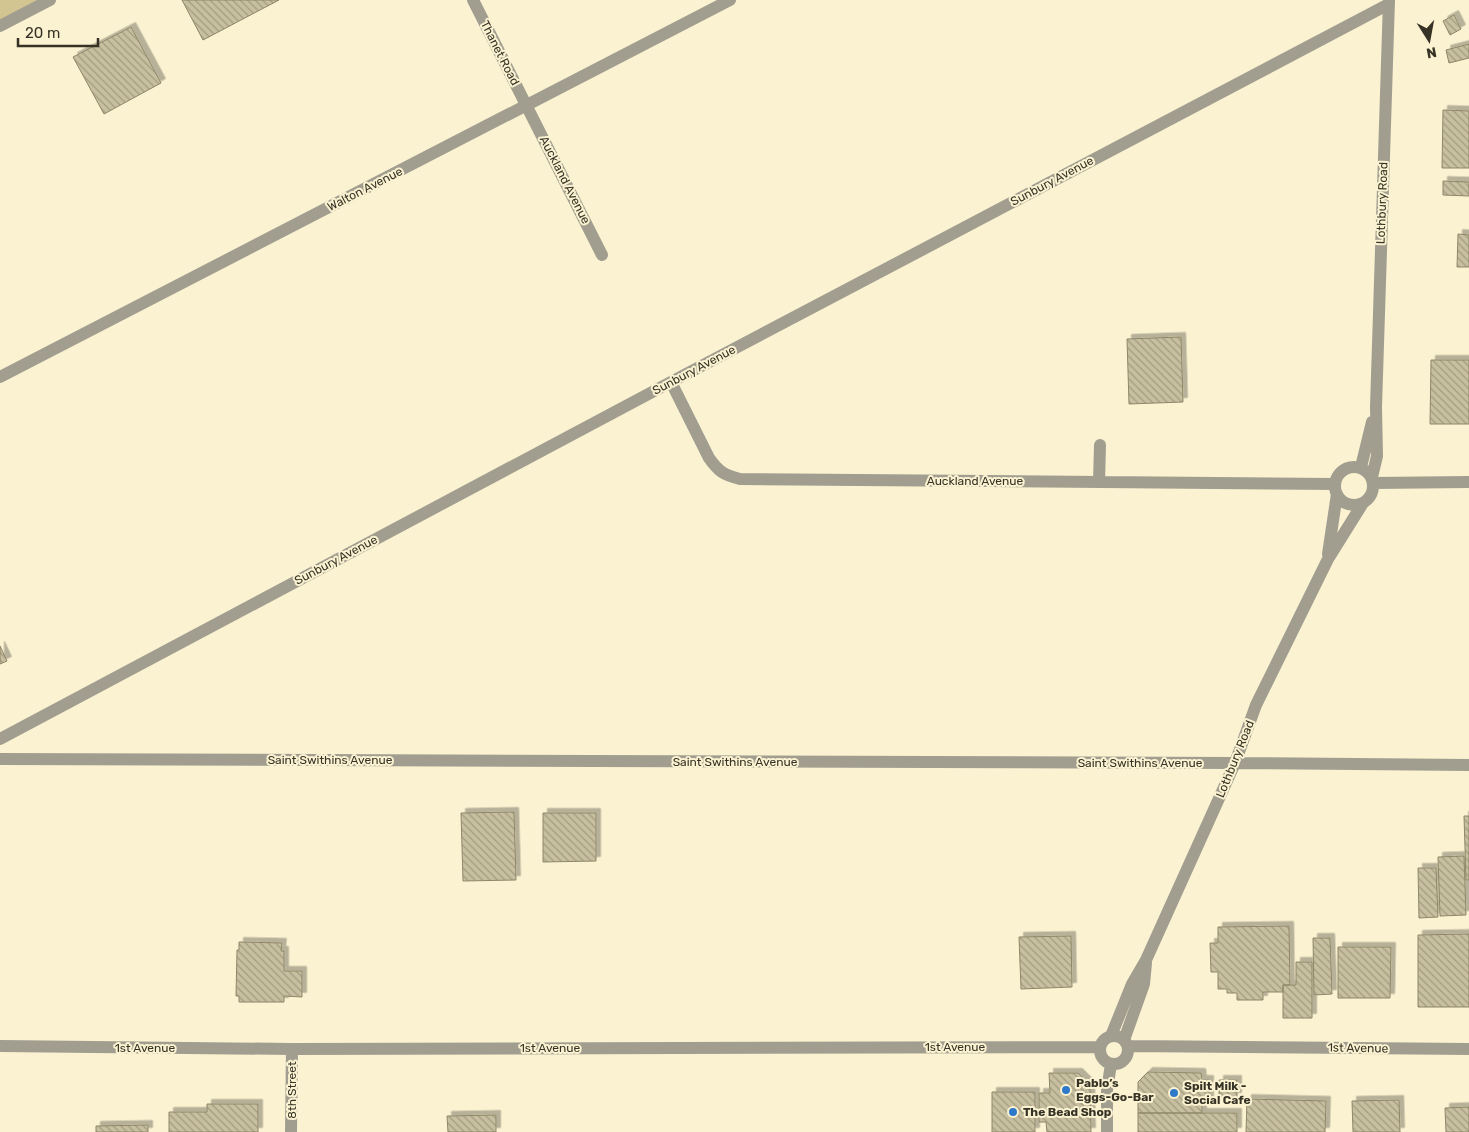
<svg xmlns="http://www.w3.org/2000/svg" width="1469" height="1132" viewBox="0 0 1469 1132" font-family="Rubik,sans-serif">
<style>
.garden{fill:#d3c592}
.building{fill:url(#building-back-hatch);stroke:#8e8668;filter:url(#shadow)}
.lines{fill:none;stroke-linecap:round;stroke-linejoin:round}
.minor{stroke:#a19e90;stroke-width:12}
.poi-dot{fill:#2e79c9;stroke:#fbf2d1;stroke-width:2}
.labels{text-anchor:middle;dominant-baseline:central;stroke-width:4;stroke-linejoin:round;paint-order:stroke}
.street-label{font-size:12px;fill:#363326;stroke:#fbf2d1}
.poi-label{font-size:12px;font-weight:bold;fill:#363326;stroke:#fbf2d1;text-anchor:start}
</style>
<defs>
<pattern id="building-back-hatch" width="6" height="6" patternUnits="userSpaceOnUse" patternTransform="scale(1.25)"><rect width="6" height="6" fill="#c7bf9f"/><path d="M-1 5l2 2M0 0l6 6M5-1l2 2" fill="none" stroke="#a29c81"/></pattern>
<filter id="shadow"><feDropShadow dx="4.5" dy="-4.5" stdDeviation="0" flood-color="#0004"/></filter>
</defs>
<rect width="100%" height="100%" fill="#fbf2d1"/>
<path class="garden" d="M0,0H55L0,29Z"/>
<path class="building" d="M182,0H279L203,40Z
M1454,15L1461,29L1450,35L1443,21Z
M131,27L161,83L104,114L73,57Z
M1469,44V58L1449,63L1446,50Z
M1443,110L1469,111V168H1442Z
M1443,181L1469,182V196L1443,195Z
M1458,234L1469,235V267H1457Z
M1181,337L1183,402L1129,404L1127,339Z
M1431,360H1469V424H1430Z
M0,646L7,661L0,664Z
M514,812L516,880L463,881L461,813Z
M543,813H596V861L543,862Z
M1464,816H1469V880H1466Z
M1464,856L1466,915L1440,916L1438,857Z
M1418,868H1436L1438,917L1419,918Z
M1289,926L1290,985H1283V992H1263V1000H1237V993H1227V989H1218V972H1211L1210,943H1218V927Z
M1469,934V1007H1418V935Z
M1071,936L1072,987L1021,989L1019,937Z
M1313,938H1330L1332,994L1314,995Z
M239,942L282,943L281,951H284V971H302V997L284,996V1002H239V996H236L237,950H239Z
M1338,947H1391L1390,998H1338Z
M1296,962H1312V1018H1283V985H1296Z
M1148,1072L1201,1073L1202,1080H1209V1104H1202V1113H1138V1082Z
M1049,1073H1078L1090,1085L1091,1132H1047L1046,1122H1039V1093H1050Z
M1219,1080H1237V1097H1219Z
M992,1092H1035V1132H992Z
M1247,1099L1326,1101L1325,1132H1246Z
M1399,1100L1400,1132H1353L1352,1101Z
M207,1104H258V1132H169V1112H207Z
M1469,1107V1132H1446L1445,1108Z
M1138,1113H1237V1132H1138Z
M496,1115V1132H448L447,1116Z
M148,1125V1132H96V1126Z"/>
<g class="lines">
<path class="minor" d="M473,0L602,255
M0,26L50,0
M0,377L730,0
M671,382L709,458C719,472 724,475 740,479L1335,484
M1361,467L1372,422
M1335 486a19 19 0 1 1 38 0a19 19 0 1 1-38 0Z
M1372,477L1377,456L1376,407L1389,0
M1099,482L1100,445
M1373,483L1469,482
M1328,554L1337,494
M0,739L671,382L1389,4
M0,759L1235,763L1469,765
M1100 1050a14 14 0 1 1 28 0a14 14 0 1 1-28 0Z
M1111,1036L1132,984L1146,960L1235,763L1256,705L1328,559L1363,503
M1124,1040L1144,984L1146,963
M0,1046L292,1049L1099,1047
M1128,1046L1469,1049
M291,1132L292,1049
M1107,1132V1090L1111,1064"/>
</g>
<g class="poi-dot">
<circle cx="1066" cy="1090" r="5"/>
<circle cx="1174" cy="1093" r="5"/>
<circle cx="1013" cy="1112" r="5"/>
</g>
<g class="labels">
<g class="street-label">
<text transform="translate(500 53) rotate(63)">Thanet Road</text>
<text transform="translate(565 180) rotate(63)">Auckland Avenue</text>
<text transform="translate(1052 181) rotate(-28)">Sunbury Avenue</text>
<text transform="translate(365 189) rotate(-27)">Walton Avenue</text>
<text transform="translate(1382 203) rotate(-88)">Lothbury Road</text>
<text transform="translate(694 370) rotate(-28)">Sunbury Avenue</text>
<text x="975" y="481">Auckland Avenue</text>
<text transform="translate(336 560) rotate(-28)">Sunbury Avenue</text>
<text transform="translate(1235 759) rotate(-68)">Lothbury Road</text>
<text x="330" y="760">Saint Swithins Avenue</text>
<text x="735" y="762">Saint Swithins Avenue</text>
<text x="1140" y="763">Saint Swithins Avenue</text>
<text x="955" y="1047">1st Avenue</text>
<text x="145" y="1048">1st Avenue</text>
<text x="550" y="1048">1st Avenue</text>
<text transform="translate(1358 1048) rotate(1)">1st Avenue</text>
<text transform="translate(292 1090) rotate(-90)">8th Street</text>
</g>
<g class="poi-label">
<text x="1076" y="1083">Pablo’s<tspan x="1076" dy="14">Eggs-Go-Bar</tspan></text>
<text x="1184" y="1086">Spilt Milk -<tspan x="1184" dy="14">Social Cafe</tspan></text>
<text x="1023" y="1112">The Bead Shop</text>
</g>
</g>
<g transform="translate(1429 40) rotate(169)" stroke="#fbf2d1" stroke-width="4" paint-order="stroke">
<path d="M0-4L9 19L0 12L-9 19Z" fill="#363326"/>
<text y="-8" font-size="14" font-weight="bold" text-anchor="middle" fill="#363326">N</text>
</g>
<path d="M18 38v8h80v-8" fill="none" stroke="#363326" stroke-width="2.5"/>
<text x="25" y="38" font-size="15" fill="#363326" stroke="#fbf2d1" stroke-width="4" paint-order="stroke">20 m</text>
</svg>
